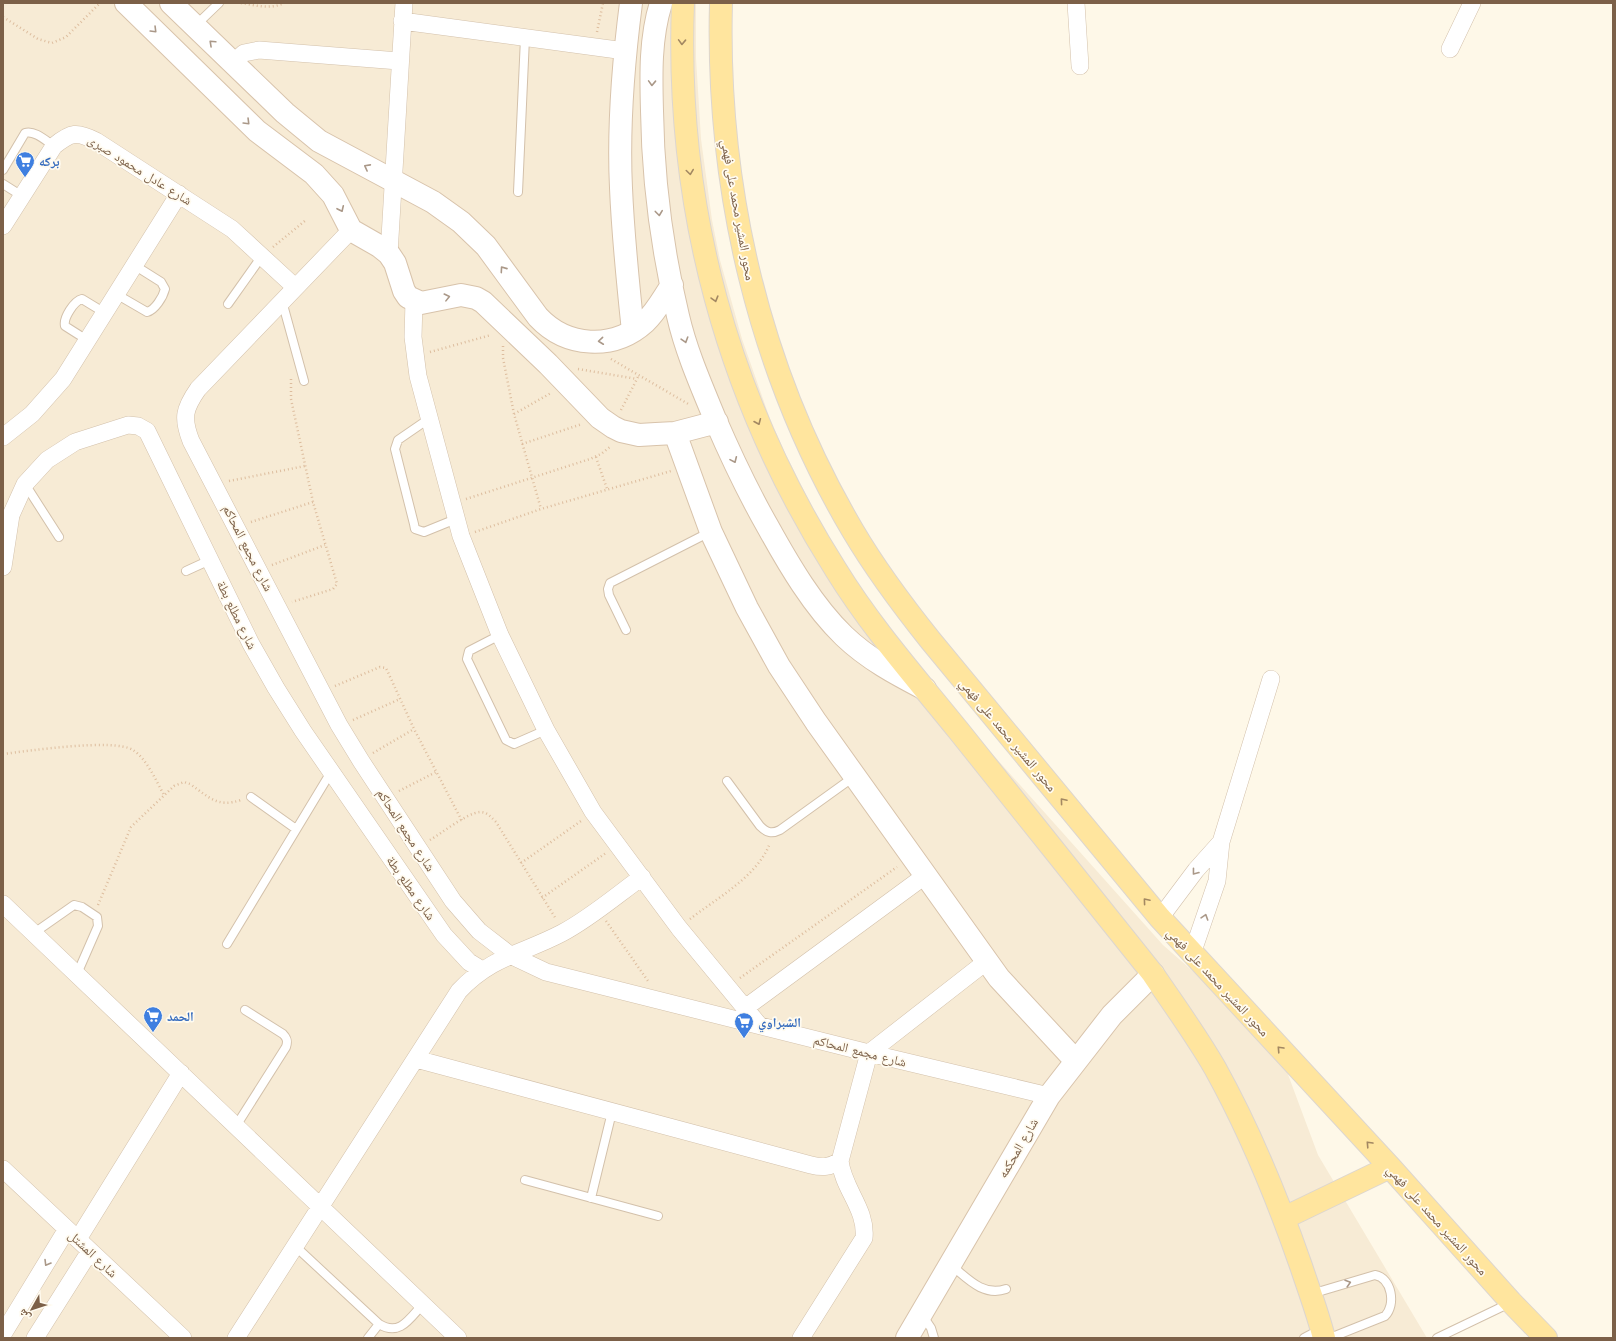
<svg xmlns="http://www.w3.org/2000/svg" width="1616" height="1341" viewBox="0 0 1616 1341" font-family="'Work Sans','Noto Naskh Arabic',sans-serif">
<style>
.residential{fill:#f7ebd5}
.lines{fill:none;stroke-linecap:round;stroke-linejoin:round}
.lane-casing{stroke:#d3c1ab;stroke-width:10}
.street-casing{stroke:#d3c1ab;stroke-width:18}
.secondary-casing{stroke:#d8c3ab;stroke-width:24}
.primary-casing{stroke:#ddd6cf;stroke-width:24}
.path{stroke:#ddbd9e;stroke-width:2.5;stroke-dasharray:1 3;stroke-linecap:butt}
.lane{stroke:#fff;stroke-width:8}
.street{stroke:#fff;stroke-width:17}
.secondary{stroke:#fff;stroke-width:22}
.primary{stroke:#ffe59e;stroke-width:22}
.oneway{stroke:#aa9888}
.oneway2{stroke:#a38862}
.labels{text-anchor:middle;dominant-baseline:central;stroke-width:3.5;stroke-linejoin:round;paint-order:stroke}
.shop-label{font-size:13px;font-weight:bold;fill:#366cbe;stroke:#fffbf0;text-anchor:start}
.street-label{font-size:13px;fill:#7c6048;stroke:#fffbf0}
</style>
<rect width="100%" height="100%" fill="#fef8e8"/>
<path class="residential" d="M3,3H696V58L701,139L712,220L720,260L742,339L769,416L785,453L822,526L842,562L911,663L1163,945L1277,1045L1318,1155L1427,1338H3Z"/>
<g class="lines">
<defs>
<path id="lane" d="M195,26L219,3
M3,170L25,133C35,130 46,141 54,146
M3,184L22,196
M518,192L525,38
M116,294L147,312C155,310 163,297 165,289L161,282L134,265
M282,301L304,381
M228,304L262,256
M87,340L65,326C63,318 74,301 82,299L105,313
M430,418L398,440L395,449L414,524L415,529L424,532L456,519
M25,484L59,537
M186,571L210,560
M626,630L609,595L608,589L610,583L710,532
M500,635L469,651L467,659L506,740L514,744L546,730
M727,781L760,826C767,833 772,834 780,830L855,776
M251,797L296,829
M34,933L74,905L82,907L97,917L98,926L77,974
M227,944L331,772
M236,1126L286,1047C288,1041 287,1038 283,1034L245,1010
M525,1180L658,1216
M591,1198L612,1112
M295,1246L379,1324C400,1337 410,1318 423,1304
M951,1265C967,1278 983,1297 1006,1289
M1311,1294L1375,1275C1392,1278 1396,1305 1385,1316L1330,1338
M923,1316L931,1328L934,1338
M368,1338L379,1324
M1304,1338L1321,1329
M1437,1338L1510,1303"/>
<path id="street" d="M1076,3L1080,66
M402,21L625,51
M1450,49L1472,3
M233,63L244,53L259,50L399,61
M3,226L54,146C71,132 77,131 96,141L232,229L295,287
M351,230L198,389C184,409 182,418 191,441L339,725L361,761L453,901L479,931L510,955L546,972L869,1053L1049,1096
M389,254L404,3
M414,301L413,337L418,376L461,536L500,635L546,730L593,812L679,928L759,1025
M3,437L32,414L63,379L179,194
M3,567L11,515L25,484L47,460L75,442L128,425L138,426L147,431L251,644L276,688L303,731L444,935L469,962L482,970
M3,904L458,1338
M1160,918L1196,870L1221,842
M1192,954L1217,881L1221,842L1271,679
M745,1008L926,875
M416,1059L811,1165C823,1168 830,1167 840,1161
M3,1169L183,1338
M78,1239L181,1073
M3,1334L67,1229
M35,1338L90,1251
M236,1338L459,991C492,956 522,954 562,933C589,919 617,895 642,877
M801,1338L864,1238C867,1209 843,1189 840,1161L869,1053L987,961"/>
<path id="secondary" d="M126,3L257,131L314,174L333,195L351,230L379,246L389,254L395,263L404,291L408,297L421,303L461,295L476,298L483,302L548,364L600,418L613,427L621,431L639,435L656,434L675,433L717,422
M171,3L285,113L319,141L433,202L461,222L486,246L538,317C566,347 613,351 645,322C656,312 663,298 672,285
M631,3C623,65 618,126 621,188C623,236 628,284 633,331
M661,3C650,38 651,75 652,111C653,180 662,249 678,316C686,351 701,385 715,419C731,456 748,492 768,527C789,565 813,606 844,636C868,659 896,674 925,689
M675,433L711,532L747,608L779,666L816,722L999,978L1075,1060
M907,1338L1049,1096L1112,1015L1153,974"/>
<path id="primary" d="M683,3C675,206 727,398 836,570C871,627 916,678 958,730C1023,811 1088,893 1153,974C1174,1005 1196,1035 1215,1068C1250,1131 1277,1197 1301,1266C1309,1290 1318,1314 1324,1338
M721,3C716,188 759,372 853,531C876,570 903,606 931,641L1160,918L1390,1167L1511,1302L1546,1338
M1284,1218L1390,1167"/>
</defs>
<use href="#lane" class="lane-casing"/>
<use href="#street" class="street-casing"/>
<use href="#secondary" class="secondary-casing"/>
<use href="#primary" class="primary-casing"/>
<path class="path" d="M241,3C255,5 270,10 284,3
M3,17L38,39L52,43L66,37L100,3
M597,32L603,3
M273,247L306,220
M503,346V358L514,414L541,509
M430,352L491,335
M611,359L690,405
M578,369L637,379
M291,379V399L313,502L337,584L333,589L292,602
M621,410L639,375
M514,414L551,393
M522,444L582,424
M596,457L607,489
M229,481L305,466
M466,499L590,459L601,454L611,446
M251,522L313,502
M475,532L541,509L671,471
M272,565L325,545
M335,686L380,667L386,668L414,729L462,821
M353,720L400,699
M373,753L414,729
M3,754C28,751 114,738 133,750C147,759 156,781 164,795
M399,791L436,772
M430,840C442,833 467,813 480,812C487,812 491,817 496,822L556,919
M521,863L581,821
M542,898L606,853
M98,905L131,827L174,786L184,782L190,784C209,797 217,808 241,800
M690,919C717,898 758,876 770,843
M606,921L648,981
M740,978L897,867"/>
<use href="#lane" class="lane"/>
<use href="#street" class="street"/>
<use href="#secondary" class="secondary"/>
<use href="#primary" class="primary"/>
</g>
<defs><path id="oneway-chevron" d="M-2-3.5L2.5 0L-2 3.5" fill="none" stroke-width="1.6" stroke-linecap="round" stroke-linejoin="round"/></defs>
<g class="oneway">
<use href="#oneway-chevron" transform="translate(154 30) rotate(45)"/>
<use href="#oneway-chevron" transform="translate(212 43) rotate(-137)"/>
<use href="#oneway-chevron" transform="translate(652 83) rotate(92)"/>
<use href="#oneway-chevron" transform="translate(247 122) rotate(45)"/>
<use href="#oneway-chevron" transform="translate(367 167) rotate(-152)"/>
<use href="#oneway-chevron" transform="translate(341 209) rotate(65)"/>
<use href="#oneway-chevron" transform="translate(659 213) rotate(83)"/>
<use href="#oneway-chevron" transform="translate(503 269) rotate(-125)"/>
<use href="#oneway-chevron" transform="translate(447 297) rotate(-14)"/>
<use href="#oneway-chevron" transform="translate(685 340) rotate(73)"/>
<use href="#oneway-chevron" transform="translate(601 341) rotate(174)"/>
<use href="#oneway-chevron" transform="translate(734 460) rotate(66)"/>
<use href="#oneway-chevron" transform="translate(1195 872) rotate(128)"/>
<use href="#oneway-chevron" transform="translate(1205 917) rotate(-72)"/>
<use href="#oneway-chevron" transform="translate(47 1263) rotate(121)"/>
<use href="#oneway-chevron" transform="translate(1348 1283) rotate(-17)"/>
</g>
<g class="oneway2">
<use href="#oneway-chevron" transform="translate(682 42) rotate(92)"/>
<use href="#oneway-chevron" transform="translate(690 172) rotate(82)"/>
<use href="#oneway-chevron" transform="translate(715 299) rotate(74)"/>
<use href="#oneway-chevron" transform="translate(758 422) rotate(67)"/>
<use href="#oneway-chevron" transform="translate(1063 801) rotate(-130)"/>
<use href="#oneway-chevron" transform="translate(1146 901) rotate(-130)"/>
<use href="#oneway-chevron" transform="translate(1280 1049) rotate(-133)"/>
<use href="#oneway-chevron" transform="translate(1369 1144) rotate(-133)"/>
</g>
<defs>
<symbol id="supermarket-pin" viewBox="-11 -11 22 30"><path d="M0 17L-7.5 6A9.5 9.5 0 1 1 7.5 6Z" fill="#3f7fe0" stroke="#fffbf0"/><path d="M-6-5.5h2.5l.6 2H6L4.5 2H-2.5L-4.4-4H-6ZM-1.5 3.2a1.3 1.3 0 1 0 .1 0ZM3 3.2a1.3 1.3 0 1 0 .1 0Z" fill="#fff"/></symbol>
</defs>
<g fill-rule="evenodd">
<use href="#supermarket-pin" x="14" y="150" width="22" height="30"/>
<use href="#supermarket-pin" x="142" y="1005" width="22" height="30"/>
<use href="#supermarket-pin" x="733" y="1011" width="22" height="30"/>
</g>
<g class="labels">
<g class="shop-label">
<text x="39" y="161">بركه</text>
<text x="167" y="1016">الحمد</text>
<text x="758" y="1022">الشبراوي</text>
</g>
<g class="street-label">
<text transform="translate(140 170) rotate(32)">شارع عادل محمود صبرى</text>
<text transform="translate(738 210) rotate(80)">محور المشير محمد على فهمي</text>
<text transform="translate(248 548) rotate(63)">شارع مجمع المحاكم</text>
<text transform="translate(237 615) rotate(64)">شارع مطلع بطة</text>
<text transform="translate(1008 735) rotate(50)">محور المشير محمد على فهمي</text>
<text transform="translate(406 830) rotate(57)">شارع مجمع المحاكم</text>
<text transform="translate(411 888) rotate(55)">شارع مطلع بطة</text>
<text transform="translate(1218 982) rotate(47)">محور المشير محمد على فهمي</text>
<text transform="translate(860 1051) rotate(14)">شارع مجمع المحاكم</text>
<text transform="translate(1018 1148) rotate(-60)">شارع المحكمه</text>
<text transform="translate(1437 1220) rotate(48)">محور المشير محمد على فهمي</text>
<text transform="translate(93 1254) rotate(43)">شارع المشتل</text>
</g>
</g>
<rect width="1616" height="1341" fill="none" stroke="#7c6048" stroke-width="8"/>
<g transform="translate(32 1309) rotate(231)" stroke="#fffbf0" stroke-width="3" paint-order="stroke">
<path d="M0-3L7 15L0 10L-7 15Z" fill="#7c6048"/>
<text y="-6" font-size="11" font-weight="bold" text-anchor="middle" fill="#7c6048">ش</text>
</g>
</svg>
